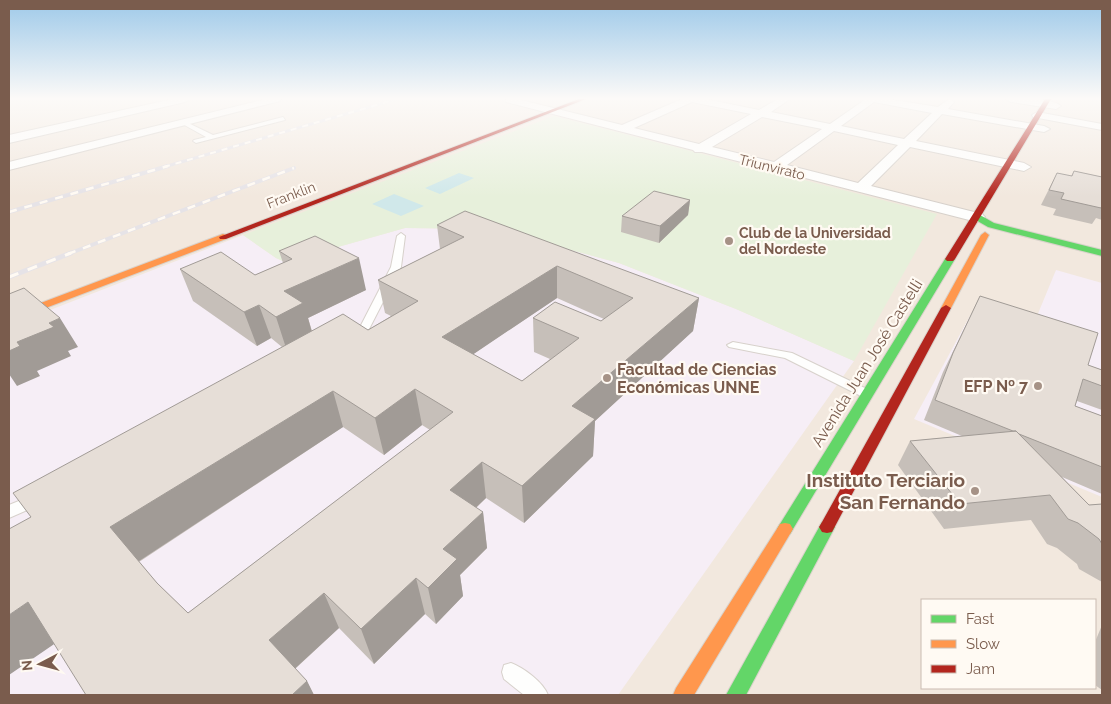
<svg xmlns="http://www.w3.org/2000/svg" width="1111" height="704" viewBox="0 0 1111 704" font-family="Raleway,sans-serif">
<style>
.residential{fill:#f2e8de;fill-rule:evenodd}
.education{fill:#f6eef6}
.green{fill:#e7f0db}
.water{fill:#d0e8ea}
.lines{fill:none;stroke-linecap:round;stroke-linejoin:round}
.lane-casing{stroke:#d7d1cb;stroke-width:2}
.street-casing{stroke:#d7d1cb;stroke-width:2}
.fast-casing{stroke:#d9d2cb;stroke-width:2}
.slow-casing{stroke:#d9d2cb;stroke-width:2}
.jam-casing{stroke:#d9d2cb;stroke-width:2}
.lane{fill:#fefefd;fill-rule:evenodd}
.street{fill:#fefefd;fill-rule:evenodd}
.fast{fill:#63d668;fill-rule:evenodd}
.slow{fill:#ff974d;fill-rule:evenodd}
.jam{fill:#b3261e;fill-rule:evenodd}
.rail-far2-casing{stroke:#e6e3e7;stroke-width:3}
.rail-far1-casing{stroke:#e6e3e7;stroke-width:4}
.rail-casing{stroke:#e6e3e7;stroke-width:5}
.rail-far2{stroke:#fffaf3;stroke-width:2;stroke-dasharray:6;stroke-linecap:butt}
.rail-far1{stroke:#fffaf3;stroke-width:2.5;stroke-dasharray:8;stroke-linecap:butt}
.rail{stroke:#fffaf3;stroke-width:3;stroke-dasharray:10;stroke-linecap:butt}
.wall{fill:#c6bfb9;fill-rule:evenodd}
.shaded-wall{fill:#a19b96}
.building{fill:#e6ded7;stroke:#a19b96;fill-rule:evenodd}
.poi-dot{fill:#a69286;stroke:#fffaf3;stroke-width:2}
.labels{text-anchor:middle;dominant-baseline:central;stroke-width:4.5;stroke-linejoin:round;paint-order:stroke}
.far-street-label{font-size:14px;fill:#7a5c4d;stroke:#fffaf3}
.far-poi-label{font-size:14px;font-weight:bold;fill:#7a5c4d;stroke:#fffaf3;text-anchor:start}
.street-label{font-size:16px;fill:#7a5c4d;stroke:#fffaf3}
.poi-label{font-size:16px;font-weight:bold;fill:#7a5c4d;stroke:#fffaf3;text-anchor:start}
.near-poi-label{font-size:19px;font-weight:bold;fill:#7a5c4d;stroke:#fffaf3;text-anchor:end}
</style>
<rect width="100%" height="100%" fill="#f9f5f0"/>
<path class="residential" d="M9,99H1102V695H9ZM922,600H1095V688H922Z"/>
<path class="education" d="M405,228L493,229L619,263L736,309L854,361L618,695H9V326L243,235L276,258L285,262Z
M1056,270L1102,283V497L914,419L971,314L1030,333Z"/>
<path class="green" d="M554,116L937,214L854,361L736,309L619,263L493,229L405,228L285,262L276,258L243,235Z"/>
<path class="water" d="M459,173L474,178L440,194L425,188Z
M394,194L424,206L401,216L372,204Z"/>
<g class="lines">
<defs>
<path id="lane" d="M283,117L285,120L196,143L193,141L194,140L206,137L179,122L184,121L213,135Z
M401,233L405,236L401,267L366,335L357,340H349L348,338L358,331L391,267L397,236Z
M733,342L792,353L871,391L873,394L871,397H863L785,358L729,347L727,345Z
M36,494L41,496L43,500L41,504L9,518V505Z
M511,663C524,668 543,682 548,695H524L504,679L502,672L504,665Z"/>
<path id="street" d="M173,99H190L185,102L9,143V135Z
M266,99H281L280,101L9,170V162Z
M506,99H517L622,125L682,99H705L759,110L778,99H790L771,112L830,124L866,99H888L938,107L949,99L954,102L948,109L1044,126L1050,129L1044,132L942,114L916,141L1024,163L1031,167L1024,171L910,147L871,186L982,214L985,217L982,220L977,222L778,171H770L769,169L702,152H695L693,150L506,102ZM692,102L751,114L699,144L634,128ZM874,102L932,113L904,139L841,126ZM762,117L822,129L774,162L712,147ZM834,131L898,145L858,183L787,165Z
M1006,99C1018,98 1052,98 1061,106L1056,109L1011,102Z
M1037,112L1102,124V130L1033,117L1032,115Z"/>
<path id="fast" d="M974,215H980L994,223L1102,250V256L988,227L974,219Z
M950,256L955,259L790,534L785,535L780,534L777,529L780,524L945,259Z
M827,521L832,522L835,527L746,695H726L822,522Z"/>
<path id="slow" d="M985,232L989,235L951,308L946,311L942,310L941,308L981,235Z
M223,234L226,235V239L9,322V315Z
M785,523L790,524L793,529L790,534L694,695H673L676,688L780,524Z"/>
<path id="jam" d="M579,99H586L226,239H220L219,237Z
M1045,99H1051L955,259L953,261H947L945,259Z
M946,305L951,308L832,532L827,533L822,532L819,527L822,522L941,308Z"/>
</defs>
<use href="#lane" class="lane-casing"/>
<use href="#street" class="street-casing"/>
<use href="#fast" class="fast-casing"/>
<use href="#slow" class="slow-casing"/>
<use href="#jam" class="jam-casing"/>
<use href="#lane" class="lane"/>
<use href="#street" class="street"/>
<use href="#fast" class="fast"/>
<use href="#slow" class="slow"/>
<use href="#jam" class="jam"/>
<defs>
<path id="rail-far2" d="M164,167L397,99"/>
<path id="rail-far1" d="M9,212L168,166
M68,254L294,168"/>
<path id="rail" d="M9,277L71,253"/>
</defs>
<use href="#rail-far2" class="rail-far2-casing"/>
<use href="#rail-far1" class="rail-far1-casing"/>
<use href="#rail" class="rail-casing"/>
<use href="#rail-far2" class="rail-far2"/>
<use href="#rail-far1" class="rail-far1"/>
<use href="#rail" class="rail"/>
</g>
<path class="wall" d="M1074,171L1102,177V220L1096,218L1092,224L1053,215L1056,209L1041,205L1057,173L1071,176Z
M690,200L688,215L659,243L621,232L622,216Z
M437,225L699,298L693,331L595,421L593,456L524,523L486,498L476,508L483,512L487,548L460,575L463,596L436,624L425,614L374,664L339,628L295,669L307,681L314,695H86L31,517L282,347L271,338L257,346L193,301L180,269L255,275L283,263L279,251L366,290L308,318L312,331L368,330L391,316L385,313L378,280L440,249ZM557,298L604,319L601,321L533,318L534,352L550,359L522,381L473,354ZM422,425L430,430L188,613L157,583L139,562L343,427L384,455Z
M980,296L1088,365L1102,370V410L1077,401L1075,406L1102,416V494L1062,477L1089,505L1102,504V582L1079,569L1077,564L1057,548L1047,544L1031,520L944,529L898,465L910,441L962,436L924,420L943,372Z
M1102,625V690L1095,685V642Z"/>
<path class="shaded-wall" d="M690,200L688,215L659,243L660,226Z
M359,258L366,290L308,318L313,336L287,351L276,317L284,291Z
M557,266V298L447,372L442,337Z
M699,298L693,331L595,421L593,456L524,523L522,486L572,406Z
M259,305L271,338L257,346L244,312Z
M60,318L78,347L68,351L71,356L37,371L40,376L17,386L9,374V351L17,342L49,323Z
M415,389L422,425L384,455L375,418Z
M333,391L343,427L136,563L110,527Z
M482,462L486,498L455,527L450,490Z
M483,512L487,548L460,575L463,596L436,624L428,588L443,549Z
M416,578L425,614L374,664L361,629Z
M324,593L339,628L289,674L269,640Z
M28,602L63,638L9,675V615Z
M307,681L314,695H292Z"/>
<path class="building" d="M1074,171L1102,177V206L1101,208L1061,199L1064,193L1049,190L1057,173L1072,176Z
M654,191L690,200L660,226L622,216Z
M465,211L699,298L572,406L595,419L522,486L482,462L450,490L483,512L443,549L457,559L428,588L416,578L361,629L324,593L269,640L307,681L292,695H86L28,602L9,615V529L31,517L13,493L343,314L368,330L418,301L378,280L464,237L437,225ZM557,266L633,298L601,321L555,302L533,318L579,338L522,381L442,337ZM415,389L453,412L188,613L157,583L110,527L333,391L375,418Z
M315,236L359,258L284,291L303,303L276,317L259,305L244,312L180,269L221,252L255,275L292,259L279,251Z
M24,288L60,318L49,323L54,327L17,342L20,346L9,351V294Z
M980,296L1098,333L1088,365L1102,370V386L1083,379L1075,406L1102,416V467L1019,434L1016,431H1013L935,400L953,353Z
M1016,431L1089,505L1102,504V544L1099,539L1078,523L1068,519L1050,495L960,504L910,441Z"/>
<linearGradient id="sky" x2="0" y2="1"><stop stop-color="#9ec9e9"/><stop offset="0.5" stop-color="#fcfaf8"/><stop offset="1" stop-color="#fcfaf8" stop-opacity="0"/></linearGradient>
<rect width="1111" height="197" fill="url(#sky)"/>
<g class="poi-dot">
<circle cx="729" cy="241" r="5"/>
<circle cx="607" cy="378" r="5"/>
<circle cx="1038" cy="386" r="5"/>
<circle cx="975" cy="491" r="5"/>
</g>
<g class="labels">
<g class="far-street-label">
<text transform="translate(772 167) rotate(14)">Triunvirato</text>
<text transform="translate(291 195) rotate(-21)">Franklin</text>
</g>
<g class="far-poi-label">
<text x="739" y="233">Club de la Universidad<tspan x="739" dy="16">del Nordeste</tspan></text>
</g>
<g class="street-label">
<text transform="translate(867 363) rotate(-58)">Avenida Juan José Castelli</text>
</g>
<g class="poi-label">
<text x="617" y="369">Facultad de Ciencias<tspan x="617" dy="18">Económicas UNNE</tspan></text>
<text x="1028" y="386" text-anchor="end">EFP Nº 7</text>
</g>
<g class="near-poi-label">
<text x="965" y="480">Instituto Terciario<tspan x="965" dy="22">San Fernando</tspan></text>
</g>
</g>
<rect width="1111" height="704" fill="none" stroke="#7a5c4d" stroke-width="20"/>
<rect x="921" y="599" width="175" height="90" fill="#fffaf3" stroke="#cabbb1"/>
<rect x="931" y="615" width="25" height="8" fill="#63d668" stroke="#cabbb1"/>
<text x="966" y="624" font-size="15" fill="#7a5c4d">Fast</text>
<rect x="931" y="640" width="25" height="8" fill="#ff974d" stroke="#cabbb1"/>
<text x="966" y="649" font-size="15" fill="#7a5c4d">Slow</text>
<rect x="931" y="665" width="25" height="8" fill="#b3261e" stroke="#cabbb1"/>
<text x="966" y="674" font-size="15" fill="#7a5c4d">Jam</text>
<g transform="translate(40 664) rotate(264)" stroke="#fffaf3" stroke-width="4" paint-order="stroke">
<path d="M0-4L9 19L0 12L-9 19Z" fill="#7a5c4d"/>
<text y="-8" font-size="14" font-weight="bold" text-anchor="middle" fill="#7a5c4d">N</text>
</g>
</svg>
